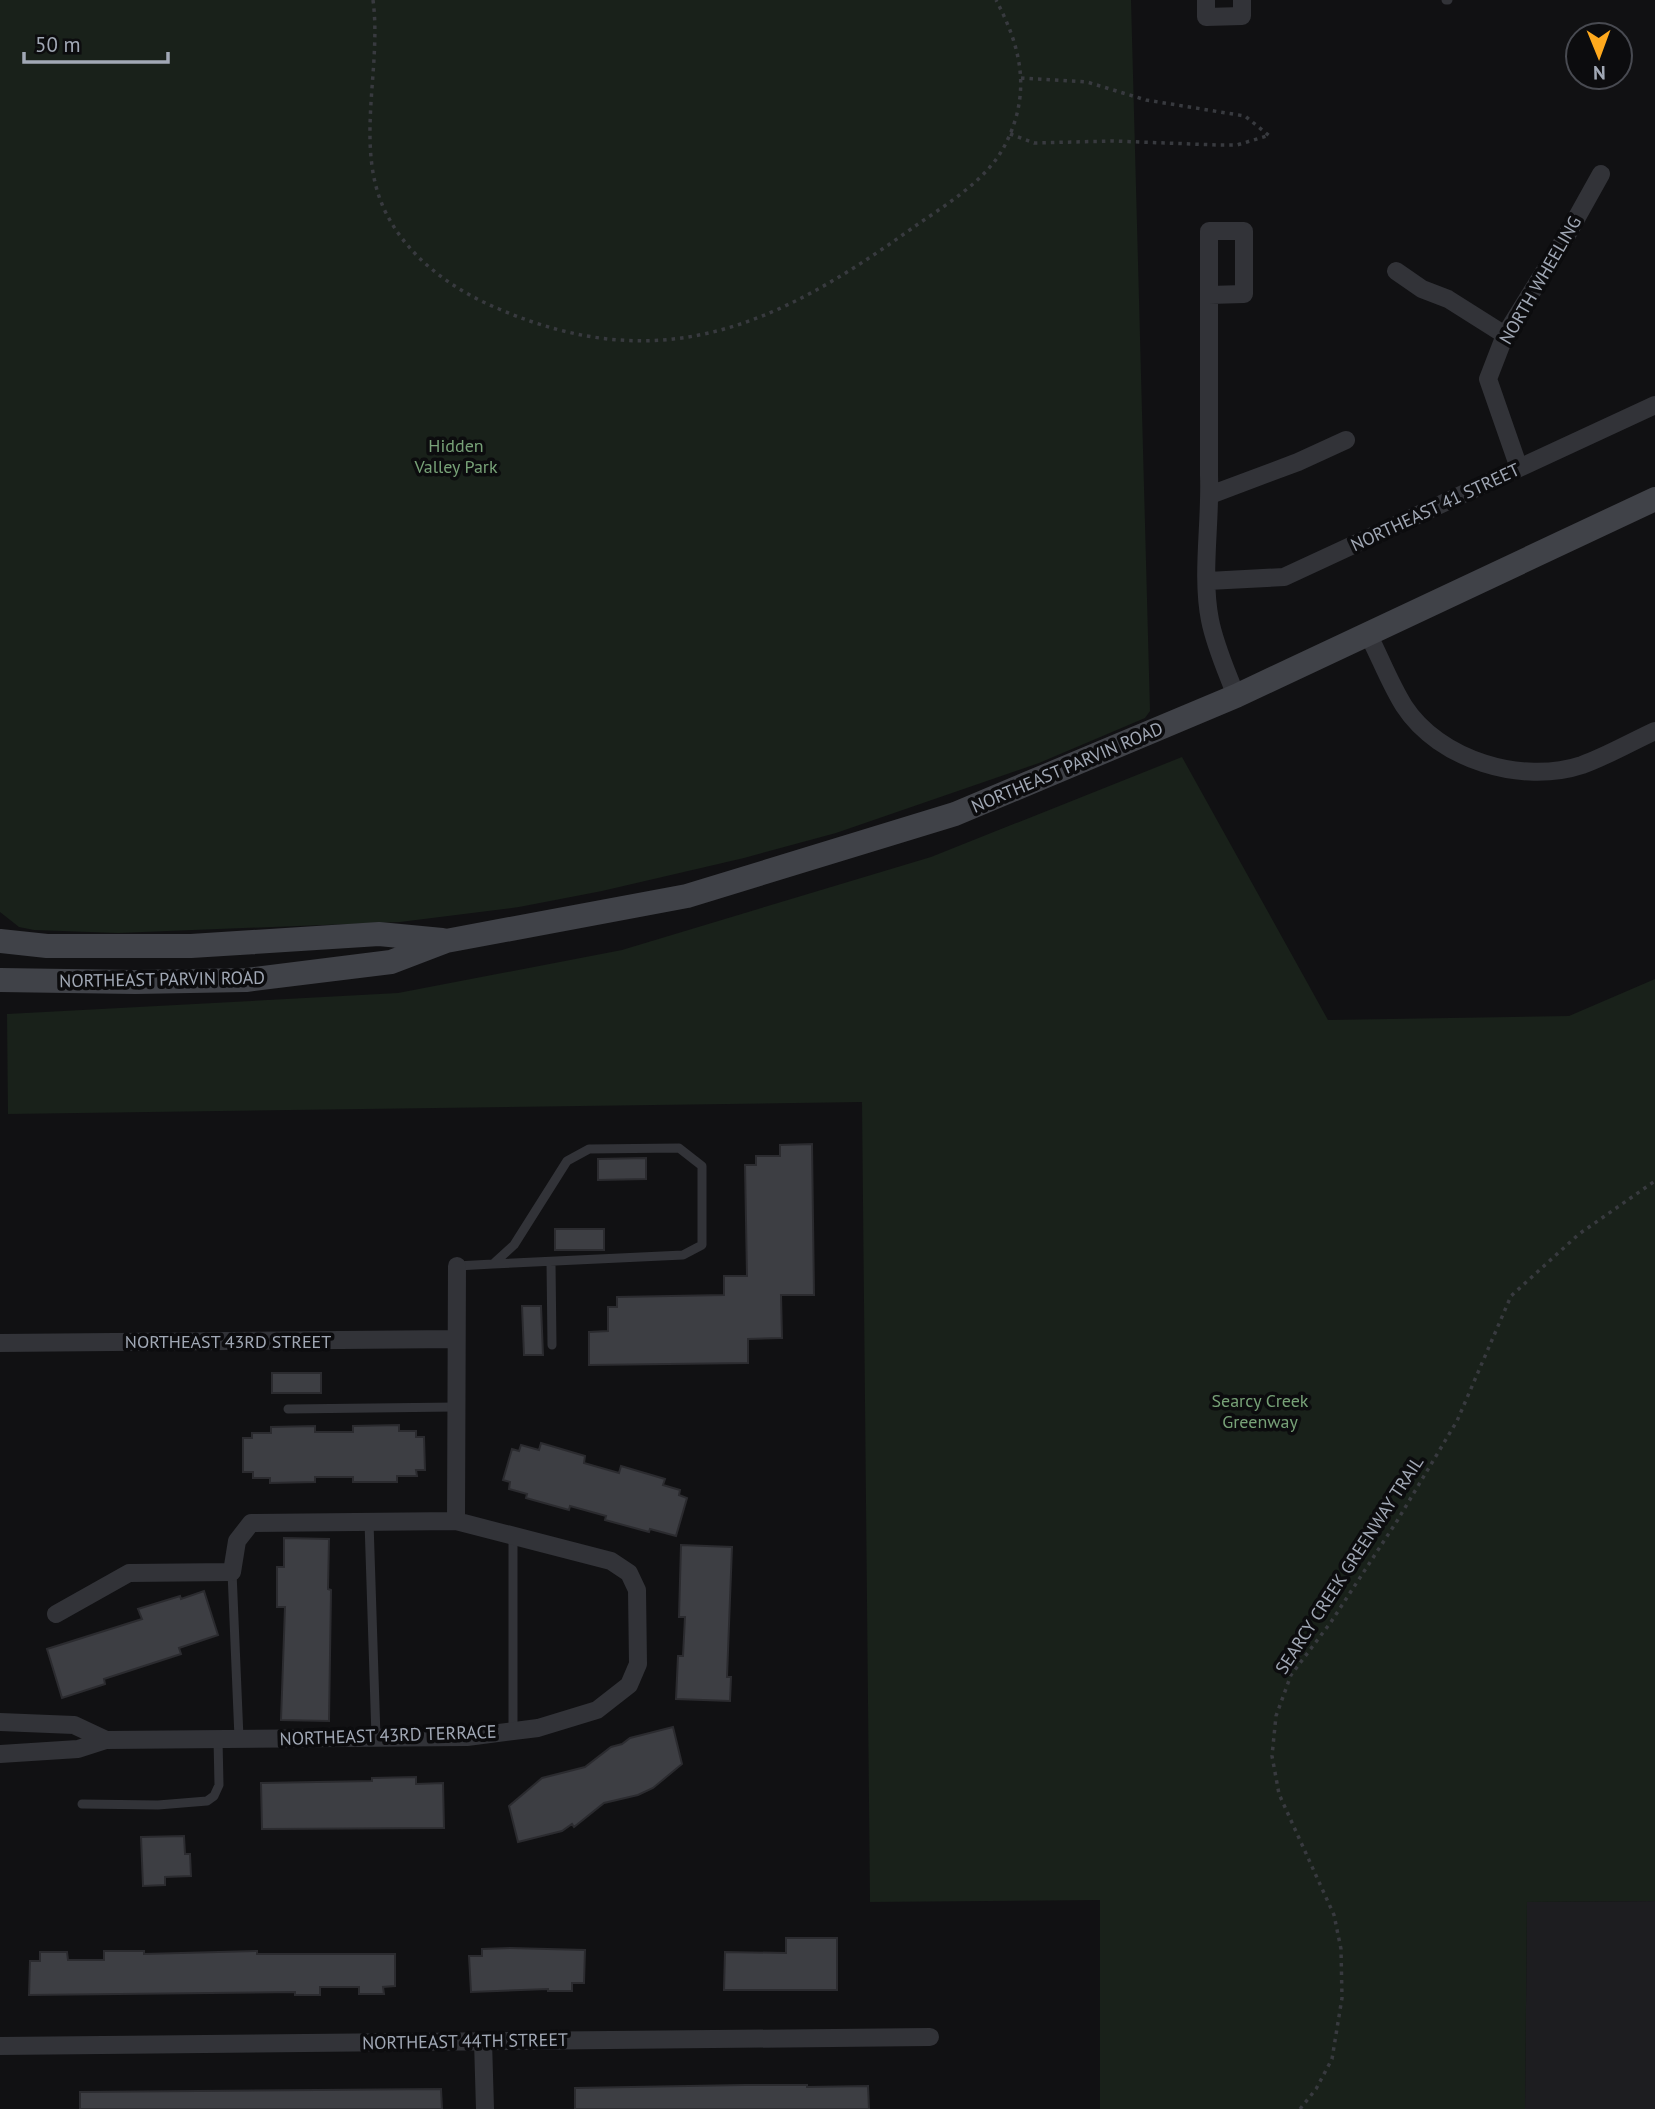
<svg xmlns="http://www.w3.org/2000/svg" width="1655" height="2109" viewBox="0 0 1655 2109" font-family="'PT Sans',sans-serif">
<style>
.built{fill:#1d1d20}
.green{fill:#19211a}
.building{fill:#3d3e43;stroke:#2b2b2f;stroke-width:2}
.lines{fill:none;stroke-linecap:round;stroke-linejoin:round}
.path{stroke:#383a3f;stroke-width:3.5;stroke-dasharray:3.5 5;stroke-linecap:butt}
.lane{stroke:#323338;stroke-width:9}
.street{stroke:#323338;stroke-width:18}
.secondary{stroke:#404248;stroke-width:24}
.labels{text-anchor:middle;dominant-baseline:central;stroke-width:7;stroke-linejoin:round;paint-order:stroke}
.street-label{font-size:18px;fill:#a1a8b5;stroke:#0c0c0e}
.park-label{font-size:18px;fill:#77a177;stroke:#0c0c0e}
</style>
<rect width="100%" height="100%" fill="#111113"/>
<path class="built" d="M1655,1901V2109H1525L1527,1902Z"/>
<path class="green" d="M0,0H1131L1150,711L1145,718L1039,763L836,833L744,858L602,891L519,907L400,922L118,933L34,930L19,927L0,912Z
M1182,757L1328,1020L1569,1016L1655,979V1901L1527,1902L1525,2109H1100V1900L870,1902L862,1102L8,1114L7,1014L398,993L622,950L931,857Z"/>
<path class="building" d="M812,1144L814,1295H781L782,1338L748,1339V1363L589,1365V1332L608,1331V1307H617V1297L724,1295V1276H747L745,1165H756V1156H780V1145Z
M646,1158V1179L598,1180V1159Z
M555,1229H604V1250H555Z
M522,1306H541L543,1355H524Z
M272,1373H321V1393H272Z
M399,1425V1431H416V1437H424L425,1470H416L417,1476H397V1482H353V1477H315V1482L270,1483V1478H253V1472H243V1438H252V1433H271V1427L315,1426V1432H353V1426Z
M541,1443L585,1456L584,1463L619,1473L621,1466L665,1479L663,1485L680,1490L679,1495L687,1498L676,1536L650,1529L649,1532L605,1520L606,1516L570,1506L569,1510L526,1498L527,1494L509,1489L510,1482L503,1480L512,1449L519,1451L521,1445L539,1450Z
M284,1538L329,1539L328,1589L331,1590L329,1721L281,1720L285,1607H277V1567H284Z
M681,1545L732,1547L727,1677H731L730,1701L676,1699L678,1656H683L685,1617H679Z
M204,1591L218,1635L179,1648L181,1654L104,1679L105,1684L62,1698L47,1649L142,1619L138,1609L180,1596L181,1599Z
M673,1727L682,1764L653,1788L638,1795L604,1803L574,1827L572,1824L562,1831L518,1842L509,1806L542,1778L585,1767L611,1747L622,1744L630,1738Z
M416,1777V1784L443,1783L444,1828L262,1829L261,1783L372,1781V1778Z
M184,1836L185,1854H190L191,1876L165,1877V1885L143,1886L141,1837Z
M786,1938H837V1990H724L725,1952L786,1953Z
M510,1948L585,1950L584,1983H572V1991H548V1989L471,1992L469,1956H482V1949Z
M104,1951H144V1954L257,1951V1954H395V1986L383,1987L384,1994H359V1987H320V1995H295V1992L29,1995L30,1961H40V1952H67L68,1960H104Z
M744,2085H807V2087L868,2086L869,2109H575V2088Z
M441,2089L442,2109H80V2092Z"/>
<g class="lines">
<path class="path" d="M373,0C382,69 354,146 385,211C408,258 453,290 499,309C662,379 777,325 911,229C945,205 989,180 1007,141C1031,91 1021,47 996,0
M1021,78L1087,82L1146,100L1245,116L1272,138
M1010,134L1034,143L1113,141L1218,145H1237L1270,135
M1300,2109L1316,2089L1332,2059L1342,1998L1341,1949L1334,1915L1279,1794L1272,1756L1276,1716L1291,1675L1331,1622L1397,1521L1457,1421L1511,1296L1579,1234L1655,1181"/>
<path class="lane" d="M1446,0H1448
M551,1262L552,1345
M457,1266L493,1264L514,1245L567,1161L589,1149L679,1148L702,1166V1245L683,1255L493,1264
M288,1409L456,1407
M369,1522L376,1737
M232,1572L239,1738
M513,1731V1536
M82,1804L158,1805L207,1801L214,1796L219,1785L218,1739"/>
<path class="street" d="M1206,0V17L1242,16V0
M1396,271L1422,289L1448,299L1505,335
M1209,295L1244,294V231H1209V475C1211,521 1201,575 1210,620C1215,646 1227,672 1236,696
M1519,468L1488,379L1505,335L1567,235L1601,174
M1210,495L1298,462L1346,440
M1208,581L1284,577L1655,405
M1368,634C1380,657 1390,684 1404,706C1439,760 1522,785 1582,765C1607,756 1631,742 1655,731
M0,1343L456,1339
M456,1521L457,1266
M0,1722L74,1725L106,1740
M0,1754L78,1749L106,1740L467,1737L538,1728L597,1710L629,1685L638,1664L637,1590L629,1573L611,1561L456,1521L251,1523L237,1541L232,1572L129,1573L56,1614
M483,2041L485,2109
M0,2046L930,2037"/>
<path class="secondary" d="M0,941L47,946H191L379,934L442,940
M0,980L135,982L246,980L391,962L446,941L687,896L955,814L1236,696L1655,499"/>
</g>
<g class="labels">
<g class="street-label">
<text transform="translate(1540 280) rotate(-60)">NORTH WHEELING</text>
<text transform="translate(1435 507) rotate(-25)">NORTHEAST 41 STREET</text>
<text transform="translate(1067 767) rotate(-23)">NORTHEAST PARVIN ROAD</text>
<text transform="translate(162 979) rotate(-1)">NORTHEAST PARVIN ROAD</text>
<text x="228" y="1341">NORTHEAST 43RD STREET</text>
<text transform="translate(1349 1565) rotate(-57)">SEARCY CREEK GREENWAY TRAIL</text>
<text transform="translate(388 1735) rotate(-2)">NORTHEAST 43RD TERRACE</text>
<text transform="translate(465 2041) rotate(-1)">NORTHEAST 44TH STREET</text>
</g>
<g class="park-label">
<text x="456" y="445">Hidden<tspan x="456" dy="21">Valley Park</tspan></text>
<text x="1260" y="1400">Searcy Creek<tspan x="1260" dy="21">Greenway</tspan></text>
</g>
</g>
<g transform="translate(1599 56) rotate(179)"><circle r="33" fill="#0c0c0e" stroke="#484a51" stroke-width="2"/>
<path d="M0-5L12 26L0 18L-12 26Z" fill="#ffa91d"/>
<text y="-10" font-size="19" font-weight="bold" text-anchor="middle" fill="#a1a8b5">N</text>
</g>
<path d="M24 52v10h144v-10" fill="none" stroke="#a1a8b5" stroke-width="3.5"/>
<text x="35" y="52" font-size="21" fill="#a1a8b5" stroke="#0c0c0e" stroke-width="5" paint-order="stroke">50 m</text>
</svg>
